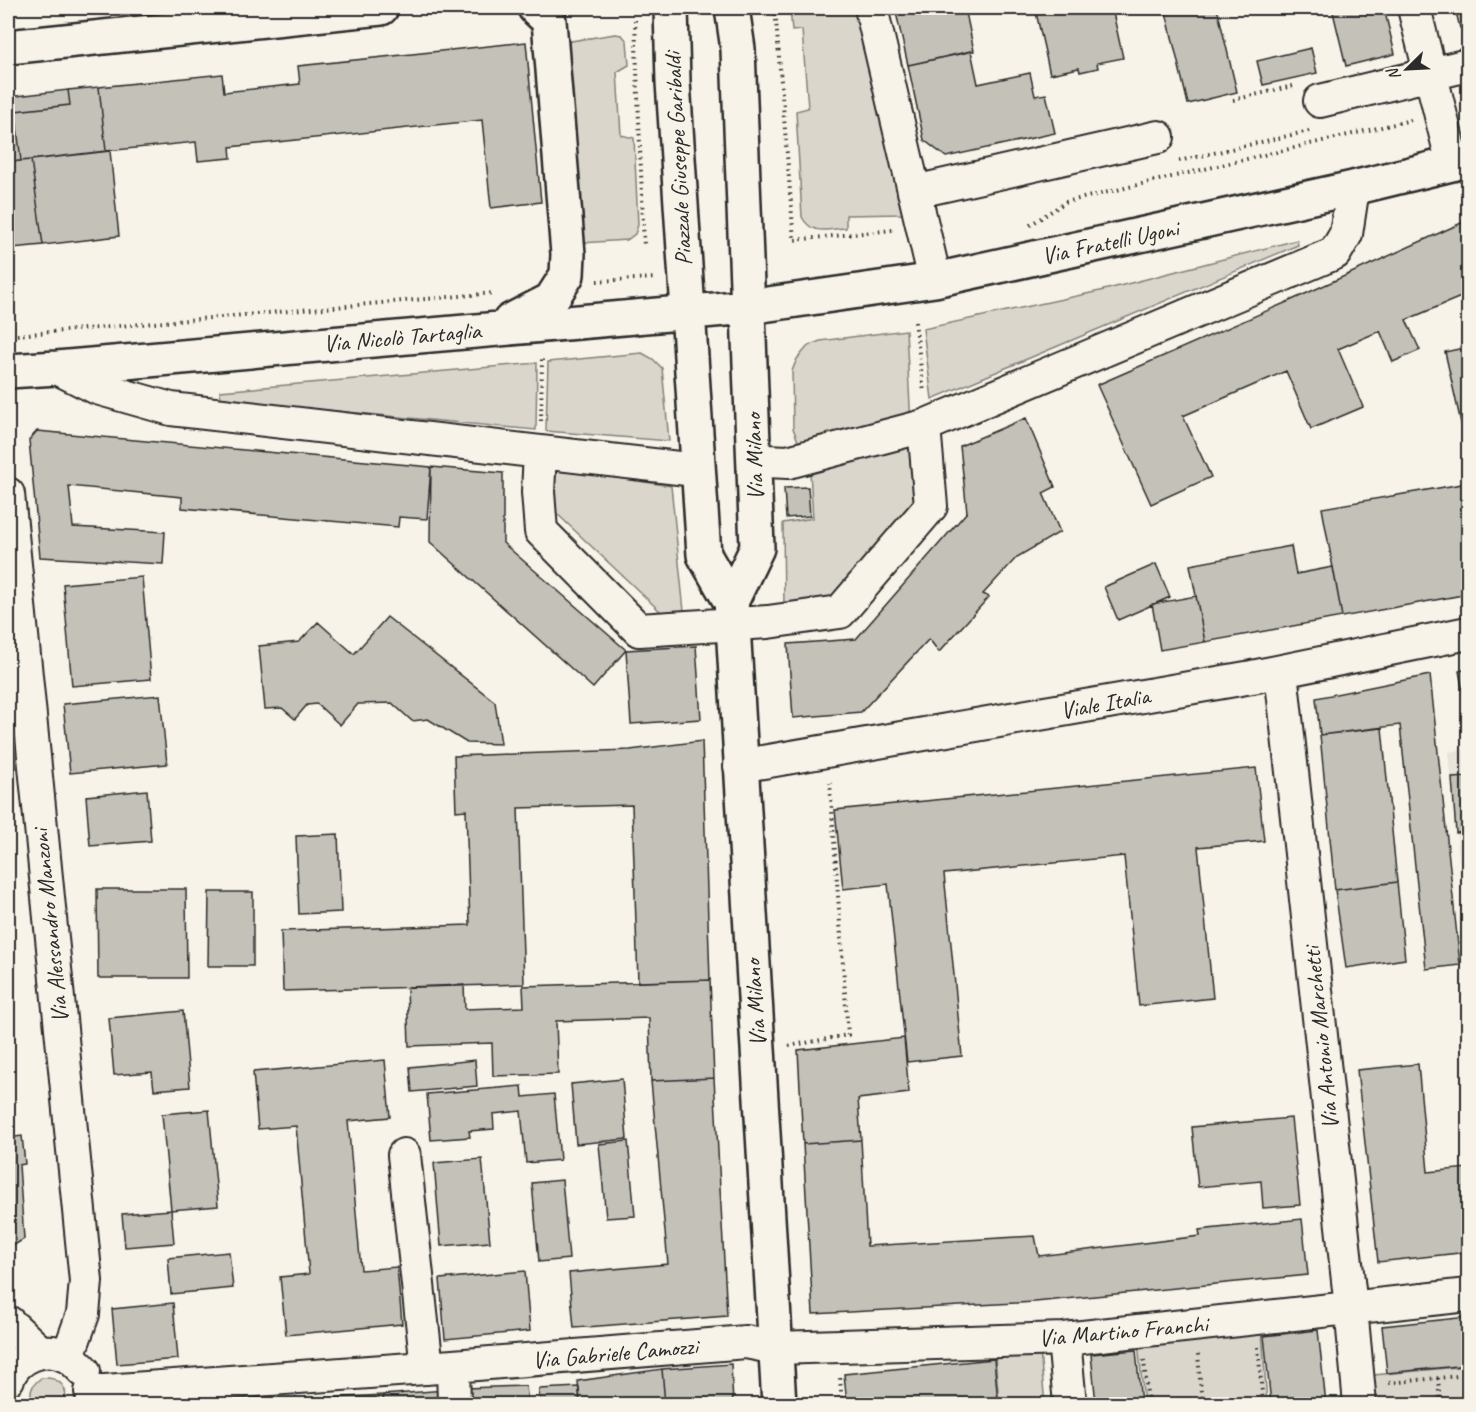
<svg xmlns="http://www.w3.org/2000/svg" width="1476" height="1412" viewBox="0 0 1476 1412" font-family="Caveat,sans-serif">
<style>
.built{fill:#e8e4da}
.green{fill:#dad6cc;stroke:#82807c;stroke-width:1.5}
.building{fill:#c4c1b9;stroke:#2b2b2b;stroke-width:1.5}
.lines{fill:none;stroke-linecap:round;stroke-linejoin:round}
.minor-casing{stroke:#2b2b2b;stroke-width:36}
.major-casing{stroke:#2b2b2b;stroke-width:38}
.path{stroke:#2b2b2b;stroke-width:4;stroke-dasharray:1.5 4.5;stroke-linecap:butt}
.minor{stroke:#f7f3e8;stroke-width:32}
.major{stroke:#f7f3e8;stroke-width:33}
.labels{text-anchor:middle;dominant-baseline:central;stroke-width:4.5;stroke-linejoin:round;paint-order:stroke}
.street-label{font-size:24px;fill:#2b2b2b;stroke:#f7f3e8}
</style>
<rect width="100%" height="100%" fill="#f7f3e8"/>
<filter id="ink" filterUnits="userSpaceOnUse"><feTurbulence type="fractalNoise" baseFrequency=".0167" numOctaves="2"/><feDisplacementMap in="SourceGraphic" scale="12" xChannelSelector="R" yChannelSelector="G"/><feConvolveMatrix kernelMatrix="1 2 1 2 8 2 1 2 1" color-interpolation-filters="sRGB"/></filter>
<g filter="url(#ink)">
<path class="built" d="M1468,749V872L1460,873L1449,752Z"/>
<path class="green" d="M790,8H854L903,214L846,215V228C828,229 812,236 802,217L796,111L808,108L802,30L792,31Z
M615,34L622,35L627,41L629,65L617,72L621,135L634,138L638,225L635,234L627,240L581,243L565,42Z
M1297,240L1298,245L932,399L923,329L1100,291Z
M906,330L915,502L834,603L784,608L783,523L813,518L810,473L793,428L792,371L797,359L808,346L820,341Z
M642,353L653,359L662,368L669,441L546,431L548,362Z
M537,363L536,430L221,400L220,391Z
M551,468L671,486L684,611L663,614L553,510Z
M1262,1330L1267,1404H1144L1138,1342Z
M1040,1352L1045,1404H986L999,1403L995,1356Z
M1468,1366V1404H1377L1374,1375Z
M41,1378C58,1376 71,1388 63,1404H33C28,1393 31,1385 41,1378Z"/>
<path class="building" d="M895,8H965L974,51L908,65Z
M1035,8H1112L1123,58L1097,63L1098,68L1080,72L1079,68L1050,74Z
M1165,8H1217L1237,92L1188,104Z
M1332,8H1384L1395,54L1346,66Z
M1455,8H1468V26L1460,28Z
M526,42L541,202L491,208L482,120L230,147L231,158L198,161L196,142L106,151L99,87L222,74L224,92L300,84L298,66Z
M1311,48L1317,73L1263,85L1257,61Z
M971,51L978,84L1030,73L1035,96L1046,94L1055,133L946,157L924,140L908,65Z
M99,87L106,151L21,161L15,111L70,105L68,90Z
M68,90L70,105L15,111L21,161L8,162V97Z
M110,151L119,236L43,245L31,160Z
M31,160L43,245L12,248L8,203V162Z
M1468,220V294L1406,320L1420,350L1393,362L1380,331L1338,349L1363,407L1311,429L1286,371L1183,416L1211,477L1151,504L1097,385L1294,299Z
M1468,347V454L1445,352Z
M1026,418L1055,487L1043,493L1060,532L1017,557L983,594L989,597L939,652L929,639L861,712L793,718L788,644L856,639L967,512L960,446Z
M37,431L431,467L427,519L399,517L398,527L182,508V497L69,486L73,527L165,532L163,564L40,557L29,440Z
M431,467L503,473V543L626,650L593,688L430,542Z
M1468,483V594L1342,617L1322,508Z
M808,487L810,516L786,518L784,488Z
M1291,546L1296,574L1333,567L1342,617L1205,642L1190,565Z
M1156,564L1170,597L1118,620L1104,587Z
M142,577L151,679L72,686L63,584Z
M1196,596L1205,642L1160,650L1152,604Z
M387,617L495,702L501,744L467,743L428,719L412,721L392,703L358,704L340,725L317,704L307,705L295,719L282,708L265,709L259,646L299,642L318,622L354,654Z
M696,646L701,719L631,724L626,650Z
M1468,669V717L1459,671Z
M1430,675L1460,965L1426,969L1400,725L1320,735L1316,698Z
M160,695L167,764L70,773L63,704Z
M1382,728L1397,882L1335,890L1320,735Z
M702,741L710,980L638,982L632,805L518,808L524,984L283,991L281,931L470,925L466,810L456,811L454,756L630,750Z
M1256,768L1264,841L1198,847L1213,998L1139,1006L1124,856L944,874L962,1056L907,1062L888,884L843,889L835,810Z
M1468,777V832L1456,833L1452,778Z
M147,790L151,841L90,846L86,796Z
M338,834L341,912L299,914L296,836Z
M1397,882L1405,959L1346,968L1335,890Z
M97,889H186L187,978H98Z
M209,892H253V966H208Z
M710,980L714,1078L651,1081L649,1018L556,1021L558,1074L493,1076L492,1043L409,1046L407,987L464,985L465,1009L524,1007L523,986Z
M183,1011L190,1087L154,1090L152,1072L114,1075L109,1018Z
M904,1038L909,1093L858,1099L861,1140L803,1144L798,1050Z
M385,1060L390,1117L348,1121L361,1270L397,1267L402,1324L286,1335L280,1277L309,1274L296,1126L258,1129L253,1072Z
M475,1060L477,1086L412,1092L410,1067Z
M1418,1064L1428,1172L1468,1168V1252L1378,1262L1357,1070Z
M714,1078L727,1316L574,1328L569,1273L668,1264L651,1081Z
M622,1079L627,1139L576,1144L571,1084Z
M522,1086L523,1097L554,1094L560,1160L526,1163L521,1111L493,1114L494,1129L469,1131L470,1137L431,1140L427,1094Z
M209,1110L218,1206L171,1210L162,1114Z
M1291,1118L1300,1205L1263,1208L1261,1181L1198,1187L1192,1127Z
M22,1136L25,1164L19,1165L24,1239L8,1249V1138Z
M861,1140L867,1246L1035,1236L1039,1256L1200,1236L1199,1230L1302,1219L1308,1275L1035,1302L813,1314L803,1144Z
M628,1141L635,1216L606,1218L599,1144Z
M482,1159L490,1242L441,1246L434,1163Z
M562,1180L569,1259L539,1262L532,1183Z
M171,1210L174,1243L125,1247L122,1214Z
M229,1252L233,1288L171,1294L168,1258Z
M525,1271L530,1331L445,1339L440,1279Z
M173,1303L178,1359L117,1364L112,1309Z
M1468,1317V1365L1387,1373L1382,1326Z
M1318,1330L1326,1404H1271L1264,1336Z
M1136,1350L1141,1404H1096L1091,1354Z
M994,1359L998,1402L973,1404H847L844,1374Z
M731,1364L733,1404H665L662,1369Z
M662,1369L665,1404H580L578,1381Z
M526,1386L528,1404H466L465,1388Z
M579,1387L580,1404H540L539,1389Z
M445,1390L446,1404H384L383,1395Z
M383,1395L384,1404L261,1403L329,1398Z"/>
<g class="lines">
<defs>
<path id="minor" d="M871,8L935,280
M1414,8L1453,164
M1320,101L1468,65
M914,192L1158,137
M57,368L97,388L171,409L687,469
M540,453L538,492L541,531L639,630L768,622L840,612L931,506L924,426L1335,253L1346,234L1353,188
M766,461L788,462L924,426
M8,494L86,1281L83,1314L68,1356
M1281,672L1351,1308L1360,1404
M740,766L1252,677L1468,633
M404,1155L427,1368
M8,1322L40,1352
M1064,1339L1070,1404
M453,1366L454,1404
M8,1379C16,1356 45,1345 66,1356C73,1359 79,1366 84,1371
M91,1392L453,1366L746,1342L776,1348L1064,1339L1468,1295"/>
<path id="major" d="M671,8L673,82L704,555L731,602L733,625L779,1404
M8,47L381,8
M510,321L551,300L567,275L568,254L549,21L535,8
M8,371L57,368L748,307L935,280L1353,188L1468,160
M731,602L757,548L738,49L732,8"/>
</defs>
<use href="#minor" class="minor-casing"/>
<use href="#major" class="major-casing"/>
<path class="path" d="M775,8L794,240L893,230
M635,20L644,247
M1233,100L1293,86
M1179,161L1309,131
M1030,225L1066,202L1411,120
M597,281L655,278
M915,322L924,392
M17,335L494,293
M541,421L542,356
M789,1046L848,1035L830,783
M1258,1347L1263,1404
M1198,1354L1202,1404
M1144,1360L1148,1404
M840,1378L842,1404
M1438,1378L1440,1404
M1389,1383L1468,1375
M1210,1404L1263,1399"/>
<use href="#minor" class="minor"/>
<use href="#major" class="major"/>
</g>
</g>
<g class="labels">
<g class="street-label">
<text transform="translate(678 159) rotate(-93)">Piazzale Giuseppe Garibaldi</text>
<text transform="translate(1110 242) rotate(-12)">Via Fratelli Ugoni</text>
<text transform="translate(402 337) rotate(-5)">Via Nicolò Tartaglia</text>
<text transform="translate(754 457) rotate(-92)">Via Milano</text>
<text transform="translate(1105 703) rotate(-10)">Viale Italia</text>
<text transform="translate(50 926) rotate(-96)">Via Alessandro Manzoni</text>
<text transform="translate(755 1003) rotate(-94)">Via Milano</text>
<text transform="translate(1321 1038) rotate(-96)">Via Antonio Marchetti</text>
<text transform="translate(1123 1331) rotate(-5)">Via Martino Franchi</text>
<text transform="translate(615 1353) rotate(-5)">Via Gabriele Camozzi</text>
</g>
</g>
<rect width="1476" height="1412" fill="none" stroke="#f7f3e8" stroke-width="30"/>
<rect x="15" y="15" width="1446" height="1382" fill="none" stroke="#2b2b2b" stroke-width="2" filter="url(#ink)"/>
<g transform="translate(1407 69) rotate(246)" stroke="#f7f3e8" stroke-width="4.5" paint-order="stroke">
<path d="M0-4.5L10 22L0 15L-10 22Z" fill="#2b2b2b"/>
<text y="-9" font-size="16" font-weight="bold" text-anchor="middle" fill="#2b2b2b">N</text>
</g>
</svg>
